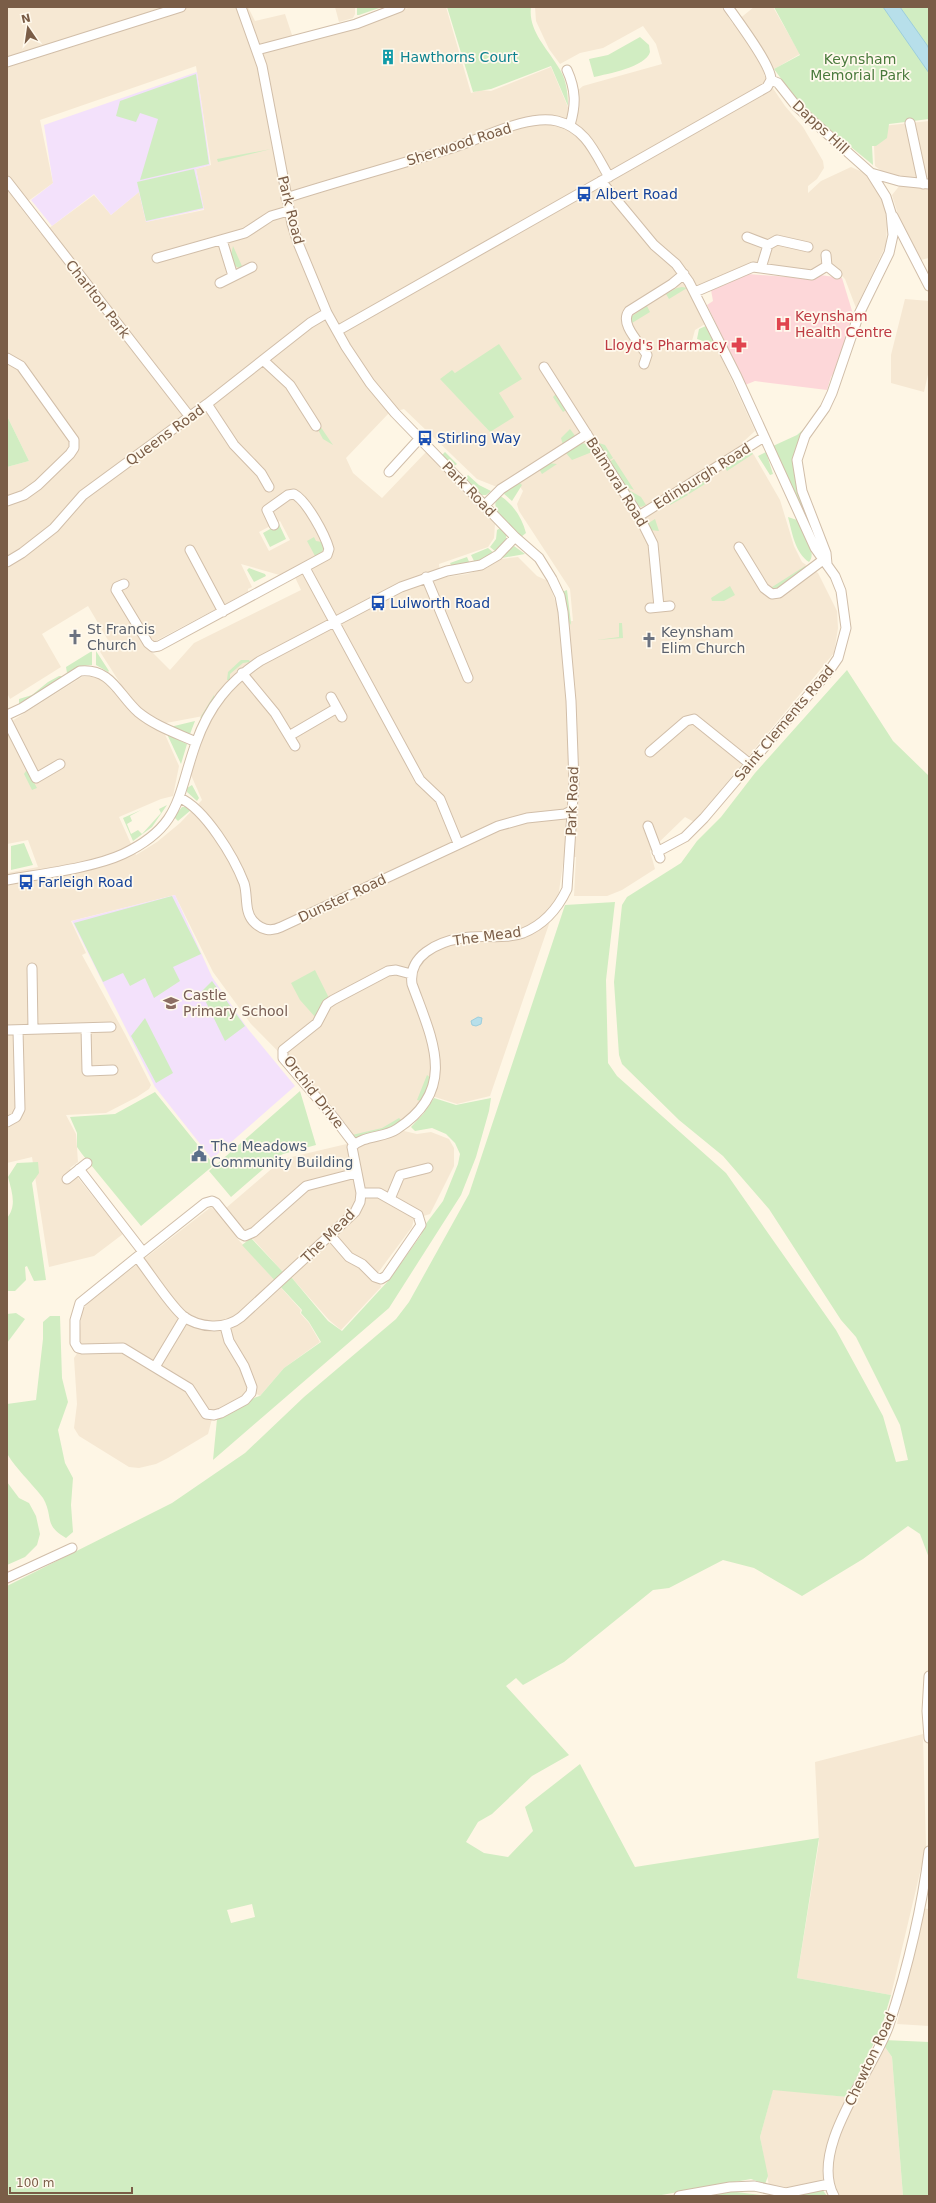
<svg xmlns="http://www.w3.org/2000/svg" width="936" height="2203" viewBox="0 0 936 2203" font-family="'DejaVu Sans',sans-serif">
<style>
.residential{fill:#f6e8d3;fill-rule:evenodd}
.education{fill:#f3e1fb}
.medical{fill:#fdd7d9}
.green{fill:#d1edc2;fill-rule:evenodd}
.water{fill:#b7dfea;stroke:#9dcedc}
.lines{fill:none;stroke-linecap:round;stroke-linejoin:round}
.minor-casing{stroke:#d1bea9;stroke-width:11}
.minor{stroke:#fff;stroke-width:9}
.labels{text-anchor:middle;dominant-baseline:central;stroke-width:3.5;stroke-linejoin:round;paint-order:stroke}
.culture-label{font-size:14px;fill:#0d838f;stroke:#fff9ed;text-anchor:start}
.park-label{font-size:14px;fill:#4a7a3c;stroke:#fff9ed}
.street-label{font-size:14px;fill:#7a5d47;stroke:#fff9ed}
.transit-label{font-size:14px;fill:#164399;stroke:#fff9ed;text-anchor:start}
.health-label{font-size:14px;fill:#be3a42;stroke:#fff9ed;text-anchor:start}
.worship-label{font-size:14px;fill:#5b616d;stroke:#fff9ed;text-anchor:start}
.education-label{font-size:14px;fill:#785e54;stroke:#fff9ed;text-anchor:start}
.service-label{font-size:14px;fill:#4e5e75;stroke:#fff9ed;text-anchor:start}
</style>
<rect width="100%" height="100%" fill="#fef6e5"/>
<path class="residential" d="M7,7H248L255,21L285,14L295,44L399,10L413,7H446L471,93L481,90L491,91L551,67L570,112L578,114L577,91L583,86L662,64L656,44L643,26L603,48L580,53L560,64L549,49L536,21L535,7H721L733,24L754,7H773L800,54L764,75L785,106L803,127L823,161L824,168L817,179L808,186V193L821,181L851,167L865,173L884,201L887,224L886,245L856,308L845,279L831,264L809,274L755,264L690,291L705,324L695,330L692,341L717,348L755,431L743,442L754,455L780,500L794,546L802,562L818,573L837,611L838,628L834,653L694,822L685,817L650,851L655,869L622,890L607,896H574L576,857H564L558,898L490,1096L457,1104L432,1096L404,1131L417,1134L431,1132L449,1139L454,1148V1166L430,1214L414,1219L412,1227L377,1274L381,1287L341,1330L329,1320L292,1278L282,1271L252,1238L236,1237L301,1310L300,1313L309,1323L320,1342L284,1368L260,1396L255,1393L212,1419L208,1434L168,1458L156,1464L139,1468L129,1467L79,1436L74,1428L77,1404L74,1358L78,1352L82,1310L90,1301L211,1207L219,1214L283,1159L355,1142L346,1124L327,1101L251,1024L213,972L175,895L71,921L86,953L82,955L125,1034L151,1085L149,1089L137,1097L106,1113L66,1115L76,1134L78,1162L70,1168L123,1234L94,1256L49,1267L32,1157L7,1163V869V873L38,867L28,840L7,844V724L82,677H96L105,682L112,691L120,683L97,647L108,640L88,606L42,634L61,667L10,699L7,693V467L29,461L7,416ZM196,66L211,165L196,169L204,210L146,222L139,192L111,215L94,195L41,234L20,207L53,183L40,120ZM452,371L455,373L490,432L441,379ZM404,409L477,479L497,487L514,478L523,491L517,504L519,511L570,589L573,621L560,622L557,606L548,581L537,576L518,557L500,559L487,568L467,574L440,578L439,564L488,547L494,538L495,524L426,452L382,498L353,473L346,458L389,413ZM280,521L290,540L269,551L259,532ZM241,564L283,576L292,571L301,590L194,643L170,670L146,646L248,592V589L252,587ZM214,714L205,731L191,775L202,800L180,823L157,842L136,855L119,817L161,799L173,796L179,766L163,730L166,723Z
M335,7H355V14L353,18L339,22Z
M929,121V258L920,260L901,224L892,195L905,179L883,172L875,166L873,127Z
M905,299L929,301V370L924,392L891,383V355Z
M923,1734L926,1847L891,1995L797,1978L819,1842L815,1762Z
M921,1908L929,1909V2026L897,2024Z
M885,2047L892,2057L903,2196H839L832,2175L816,2182L797,2187L785,2188L769,2186L760,2137L773,2089L856,2098Z"/>
<path class="education" d="M197,72L210,165L196,169L204,209L146,222L139,192L111,215L94,194L52,226L31,200L53,183L44,125Z
M175,895L212,977L248,1029L295,1086L212,1159L155,1087L72,921Z"/>
<path class="medical" d="M748,274L814,279L820,275L842,278L853,314L846,335L842,361L831,377L827,390L755,381L745,385L707,305L713,301L711,290Z"/>
<path class="green" d="M357,7H382L359,15H357Z
M447,7H531C528,30 546,47 557,65C566,77 568,92 568,106L551,66L491,89L473,92Z
M774,7H929V119L889,124L887,138L876,146H872L873,165L801,106L774,69L800,55Z
M640,37L649,45L650,52C646,67 607,74 594,77L589,59L608,55Z
M196,74L209,164L140,180L158,119L140,113L136,122L116,116L120,101Z
M271,149L218,162L217,159Z
M194,169L203,208L146,221L137,182Z
M233,246L242,266L239,268L235,266L231,255Z
M682,287L687,288L669,299L666,294L677,288Z
M647,306L650,312L632,323V316Z
M706,326L715,345L697,339L699,329Z
M499,344L522,379L499,393L514,417L490,432L440,379L452,370L455,373Z
M556,394L566,410L563,412L553,397Z
M7,416L29,461L7,467Z
M320,426L333,445L323,439L317,428Z
M805,428L795,451L819,549L773,446L797,435Z
M570,429L576,437L563,445L561,438Z
M581,443L587,444L592,452L572,460L565,452Z
M599,443L605,445L613,458L608,461Z
M750,450L753,454L727,471L724,466Z
M445,452L457,464L453,467L442,455Z
M766,452L773,474L770,475L758,456Z
M614,459L634,490L624,486L609,462Z
M548,463L557,464L542,474L539,469Z
M468,475L479,485L491,491L486,495H481L465,479Z
M702,480L705,484L689,494L687,490Z
M519,482L522,485L512,501L502,492Z
M627,489L641,497L646,505L641,507L637,505Z
M685,491L688,495L670,505L668,502Z
M499,495C512,503 522,517 526,533L521,537C511,527 486,510 499,495Z
M788,517L797,520C802,531 818,552 809,562C795,553 792,532 788,517Z
M655,519L659,531L650,530L647,524Z
M279,524L286,539L270,547L263,533Z
M502,527C511,538 504,543 496,552L490,547L496,539L497,530Z
M314,537L316,541L322,542L324,547L322,552L315,556L307,541Z
M514,546L525,554L502,558L501,556Z
M488,548L494,553L475,563L471,555Z
M467,557L470,564L452,567L450,563Z
M805,566L808,567L778,590L769,589Z
M249,568L265,574L266,576L254,582L247,570Z
M730,586L735,595L724,601H712L711,598Z
M567,590L571,623L570,625L562,592Z
M619,623H622L623,638L597,640L619,637Z
M92,651V665L80,666L67,673L66,667Z
M96,651L109,671L108,672L96,665Z
M241,660H249L250,662L243,663L230,674V680H227L228,672Z
M847,670L893,741L929,776V1558L920,1534L908,1526L863,1559L802,1596L754,1568L723,1560L669,1588L653,1590L564,1662L523,1685L516,1678L506,1686L569,1755L532,1776L492,1814L478,1822L466,1842L484,1853L508,1857L533,1831L525,1807L580,1764L635,1867L819,1838L797,1978L891,1995L881,2029L847,2097L773,2090L760,2137L768,2176L765,2184L751,2179L656,2196H7V1586L172,1503L245,1453L304,1397L396,1319L409,1302L469,1194L565,905L615,902L606,980L608,1063L617,1076L726,1173L836,1330L883,1416L896,1462L908,1460L900,1425L856,1337L841,1320L769,1209L723,1156L679,1120L622,1064L619,1055L614,982L622,905L627,897L681,863L697,841L721,817L755,773ZM252,1904L255,1917L231,1923L227,1910Z
M59,676H63L19,706V699L32,695L48,682Z
M214,695V698L203,717L200,718Z
M195,721L190,734L170,727Z
M167,734L187,744L181,764Z
M26,771H28L37,788L32,790L24,774Z
M192,785L199,798L197,801L187,792V788Z
M167,805L152,827L133,841L123,818L141,810L130,816L132,821L127,824L131,834L138,830L142,834L161,813L159,809Z
M182,807H188L191,810L178,821L174,817Z
M24,843L33,865L11,870V846Z
M172,896L201,954L173,967L180,981L154,998L145,978L130,986L123,973L103,982L74,923Z
M315,970L329,998L316,1018L300,1000L291,983Z
M212,981L245,1026L225,1041L201,992Z
M145,1018L173,1073L156,1083L131,1036Z
M427,1075L431,1078L421,1101L417,1100Z
M300,1091L316,1145L283,1154L276,1158L231,1197L209,1171Z
M155,1092L214,1165L141,1226L82,1154L77,1147V1133L70,1117L115,1114Z
M434,1098L456,1105L491,1098L489,1111L476,1157L461,1195L389,1308L213,1460L217,1419C226,1414 253,1397 260,1396L284,1368L321,1342L309,1322L301,1313L302,1310L242,1245L251,1238L282,1271L292,1278L328,1321L342,1331L389,1280L421,1235L425,1225L443,1201L458,1164L460,1154L455,1143L446,1134L432,1128L415,1131L411,1127L424,1113Z
M399,1118L402,1121L385,1131L356,1138L352,1135L382,1128Z
M38,1162L39,1173L32,1183L46,1280L34,1281L27,1266L25,1267L26,1280L15,1291H7V1218C17,1206 12,1192 8,1177L17,1163Z
M16,1313L25,1319L7,1343V1314Z
M50,1316H60L62,1378L68,1402L58,1430L65,1463L73,1478L71,1505L73,1532L66,1538C43,1525 54,1517 43,1498C35,1487 11,1463 7,1453C4,1445 7,1414 7,1404L36,1400L43,1339V1322Z
M7,1482L19,1498L29,1503L36,1516L40,1534L37,1545L25,1557L7,1565Z
M884,2040L929,2042V2196H903L892,2057L885,2047Z
M822,2189L827,2196H792Z
M729,2191L769,2196H711Z"/>
<path class="water" d="M883,7H900L927,45L929,49V73Z
M478,1017L482,1018L481,1024L476,1026L472,1025L471,1021Z"/>
<g class="lines">
<defs>
<path id="minor" d="M728,7C737,20 772,66 771,80
M257,50L356,24L400,7
M7,62L181,7
M567,70C576,90 576,105 570,125
M771,80L778,83L797,107L871,173L886,197L891,213L893,235L889,253L859,314L832,393L825,408L805,436L797,460L802,491L826,553L827,564
M910,123L923,184
M871,173L899,181L929,184
M7,181L190,417
M601,181L654,245L676,264L689,282L737,377L815,548L835,576L841,591L846,628L838,658L829,671L704,818L685,837L657,852
M286,198C342,180 399,165 455,147C484,138 527,114 557,121C586,128 595,153 609,177
M893,216L929,286
M747,237L768,245L777,240L808,247
M222,240L233,276
M826,255L827,266L837,274
M157,258L245,233L271,216L288,211
M761,268L768,245
M220,283L252,267
M695,292L753,267L812,275L827,266
M337,331L767,87L771,80
M7,358L21,366L74,440V448L70,454L38,485L24,495L7,501
M263,360L290,385L316,426
M644,364L647,355C640,343 619,324 629,311L672,284L684,274
M544,367L639,516L653,544L659,607
M207,404L234,445L261,473L269,487
M389,472L420,438
M485,505L501,489L587,434
M639,516L764,437
M739,547L764,588L772,594L779,593L823,560
M190,550L223,612
M7,562L22,553L54,528L83,495L207,404L310,323L327,313
M305,568L420,780L440,799L458,843
M426,577L468,678
M124,584L117,587L116,590L148,643L153,647L159,646L327,555L329,549C325,535 307,501 294,494L288,495L267,510L274,525
M650,608L670,606
M242,673L275,713L295,746
M331,697L342,717
M7,715L22,708L80,671C111,668 118,694 138,712C155,726 176,733 196,742
M7,721L36,778L60,764
M289,736L337,708
M650,752L686,721L694,719L750,764
M180,798C205,809 234,857 244,883C248,895 244,911 253,921C261,930 271,932 281,927L498,826L527,818L565,814L571,811
M648,826L660,858
M7,880C40,874 93,868 123,854C182,826 177,796 196,743C209,706 229,682 260,661L401,587L447,571L481,565L498,555L515,537
M32,968L33,1029
M86,1028L87,1071L113,1070
M7,1030L111,1027
M7,1122L16,1117L20,1109L18,1030
M354,1144L335,1119L283,1058V1050L317,1023L327,1004L333,1000L388,971L396,970L411,974
M79,1169L143,1252
M67,1179L87,1163
M390,1199L400,1175L428,1168
M330,1235L349,1257L362,1264L375,1277L381,1279L386,1276L421,1225L418,1215L379,1193H361
M137,1257L205,1203L212,1201L216,1203L241,1234L245,1236L254,1232L306,1186L356,1173
M225,1326L229,1341L244,1366L252,1387L251,1393L245,1400L221,1413L214,1415L206,1414L189,1388L123,1348L82,1349L78,1348L75,1343V1320L80,1303L137,1257C149,1272 169,1304 183,1316C199,1328 225,1330 241,1317L355,1212L360,1202L361,1193L352,1147C363,1135 384,1138 397,1129C459,1089 432,1039 412,984C408,956 437,942 462,938C481,934 504,940 523,933C543,925 558,908 567,889L574,782L571,701L563,612L560,596L552,579L539,558L515,537L395,413L370,383L346,347L327,313L298,243L292,224L262,66L241,7
M155,1367L185,1317
M7,1578L72,1548
M929,1676L927,1711L929,1738
M679,2196L730,2187L754,2186L786,2193L829,2184
M834,2196C808,2148 874,2070 889,2025C907,1970 922,1908 929,1851"/>
</defs>
<use href="#minor" class="minor-casing"/>
<use href="#minor" class="minor"/>
</g>
<defs>
<symbol id="building-bare" viewBox="-9 -9 18 18"><path d="M-4-6H4V6H1V3H-1V6H-4ZM-2.5-4.3h1.7v1.8h-1.7ZM.8-4.3h1.7v1.8H.8ZM-2.5-1h1.7V.8h-1.7ZM.8-1h1.7V.8H.8Z" fill="#0f9aa8" stroke="#fff9ed" stroke-width="2.5" paint-order="stroke"/></symbol>
<symbol id="bus-bare" viewBox="-9 -9 18 18"><path d="M-5-6H5V4H4V6H2V4H-2V6H-4V4H-5ZM-3.5-4V0h7V-4ZM-3.5 1.2v1.5H-2V1.2ZM2 1.2v1.5H3.5V1.2Z" fill="#1a4fb4" stroke="#fff9ed" stroke-width="2.5" paint-order="stroke"/></symbol>
<symbol id="hospital-bare" viewBox="-9 -9 18 18"><path d="M-5-5h3v3.5h4V-5h3V5h-3V1.5h-4V5h-3Z" fill="#e0444e" stroke="#fff9ed" stroke-width="2.5" paint-order="stroke"/></symbol>
<symbol id="pharmacy-bare" viewBox="-9 -9 18 18"><path d="M-2-6h4v4h4v4h-4v4h-4v-4h-4v-4h4Z" fill="#e0444e" stroke="#fff9ed" stroke-width="2.5" paint-order="stroke"/></symbol>
<symbol id="church-bare" viewBox="-9 -9 18 18"><path d="M-1.2-6h2.4v3.5h3.3v2.4h-3.3V6h-2.4V-.1h-3.3v-2.4h3.3Z" fill="#6b7280" stroke="#fff9ed" stroke-width="2.5" paint-order="stroke"/></symbol>
<symbol id="school-bare" viewBox="-9 -9 18 18"><path d="M0-5L7-2L0 1L-7-2ZM-4 1L0 2.5L4 1V4Q0 6-4 4Z" fill="#8d6e63" stroke="#fff9ed" stroke-width="2.5" paint-order="stroke"/></symbol>
<symbol id="civic-bare" viewBox="-9 -9 18 18"><path d="M-.6-6.5H3V-4.5H.6V-3L4-1V1h2V6H-6V1h2V-1L-.6-3ZM-1.2 2.5V6h2.4V2.5Z" fill="#5c6f8a" stroke="#fff9ed" stroke-width="2.5" paint-order="stroke"/></symbol>
</defs>
<g fill-rule="evenodd">
<use href="#building-bare" x="377" y="46" width="22" height="22"/>
<use href="#bus-bare" x="573" y="183" width="22" height="22"/>
<use href="#hospital-bare" x="772" y="313" width="22" height="22"/>
<use href="#pharmacy-bare" x="728" y="334" width="22" height="22"/>
<use href="#bus-bare" x="414" y="427" width="22" height="22"/>
<use href="#bus-bare" x="367" y="592" width="22" height="22"/>
<use href="#church-bare" x="64" y="626" width="22" height="22"/>
<use href="#church-bare" x="638" y="629" width="22" height="22"/>
<use href="#bus-bare" x="15" y="871" width="22" height="22"/>
<use href="#school-bare" x="160" y="992" width="22" height="22"/>
<use href="#civic-bare" x="188" y="1143" width="22" height="22"/>
</g>
<g class="labels">
<g class="culture-label">
<text x="400" y="57">Hawthorns Court</text>
</g>
<g class="park-label">
<text x="860" y="59">Keynsham<tspan x="860" dy="16">Memorial Park</tspan></text>
</g>
<g class="street-label">
<text transform="translate(821 127) rotate(43)">Dapps Hill</text>
<text transform="translate(459 144) rotate(-18)">Sherwood Road</text>
<text transform="translate(291 210) rotate(76)">Park Road</text>
<text transform="translate(98 299) rotate(52)">Charlton Park</text>
<text transform="translate(165 435) rotate(-36)">Queens Road</text>
<text transform="translate(702 476) rotate(-32)">Edinburgh Road</text>
<text transform="translate(617 482) rotate(58)">Balmoral Road</text>
<text transform="translate(469 489) rotate(46)">Park Road</text>
<text transform="translate(784 723) rotate(-50)">Saint Clements Road</text>
<text transform="translate(572 801) rotate(-88)">Park Road</text>
<text transform="translate(342 898) rotate(-25)">Dunster Road</text>
<text transform="translate(487 936) rotate(-8)">The Mead</text>
<text transform="translate(314 1092) rotate(52)">Orchid Drive</text>
<text transform="translate(328 1236) rotate(-45)">The Mead</text>
<text transform="translate(870 2059) rotate(-65)">Chewton Road</text>
</g>
<g class="transit-label">
<text x="596" y="194">Albert Road</text>
<text x="437" y="438">Stirling Way</text>
<text x="390" y="603">Lulworth Road</text>
<text x="38" y="882">Farleigh Road</text>
</g>
<g class="health-label">
<text x="795" y="316">Keynsham<tspan x="795" dy="16">Health Centre</tspan></text>
<text x="727" y="345" text-anchor="end">Lloyd's Pharmacy</text>
</g>
<g class="worship-label">
<text x="87" y="629">St Francis<tspan x="87" dy="16">Church</tspan></text>
<text x="661" y="632">Keynsham<tspan x="661" dy="16">Elim Church</tspan></text>
</g>
<g class="education-label">
<text x="183" y="995">Castle<tspan x="183" dy="16">Primary School</tspan></text>
</g>
<g class="service-label">
<text x="211" y="1146">The Meadows<tspan x="211" dy="16">Community Building</tspan></text>
</g>
</g>
<rect width="936" height="2203" fill="none" stroke="#7a5d47" stroke-width="16"/>
<g transform="translate(28 28) rotate(347)" stroke="#fff9ed" stroke-width="3" paint-order="stroke">
<path d="M0-3L7 15L0 10L-7 15Z" fill="#7a5d47"/>
<text y="-6" font-size="11" font-weight="bold" text-anchor="middle" fill="#7a5d47">N</text>
</g>
<path d="M10 2187v6h122v-6" fill="none" stroke="#7a5d47" stroke-width="2"/>
<text x="16" y="2187" font-size="12" fill="#7a5d47" stroke="#fff9ed" stroke-width="3" paint-order="stroke">100 m</text>
</svg>
